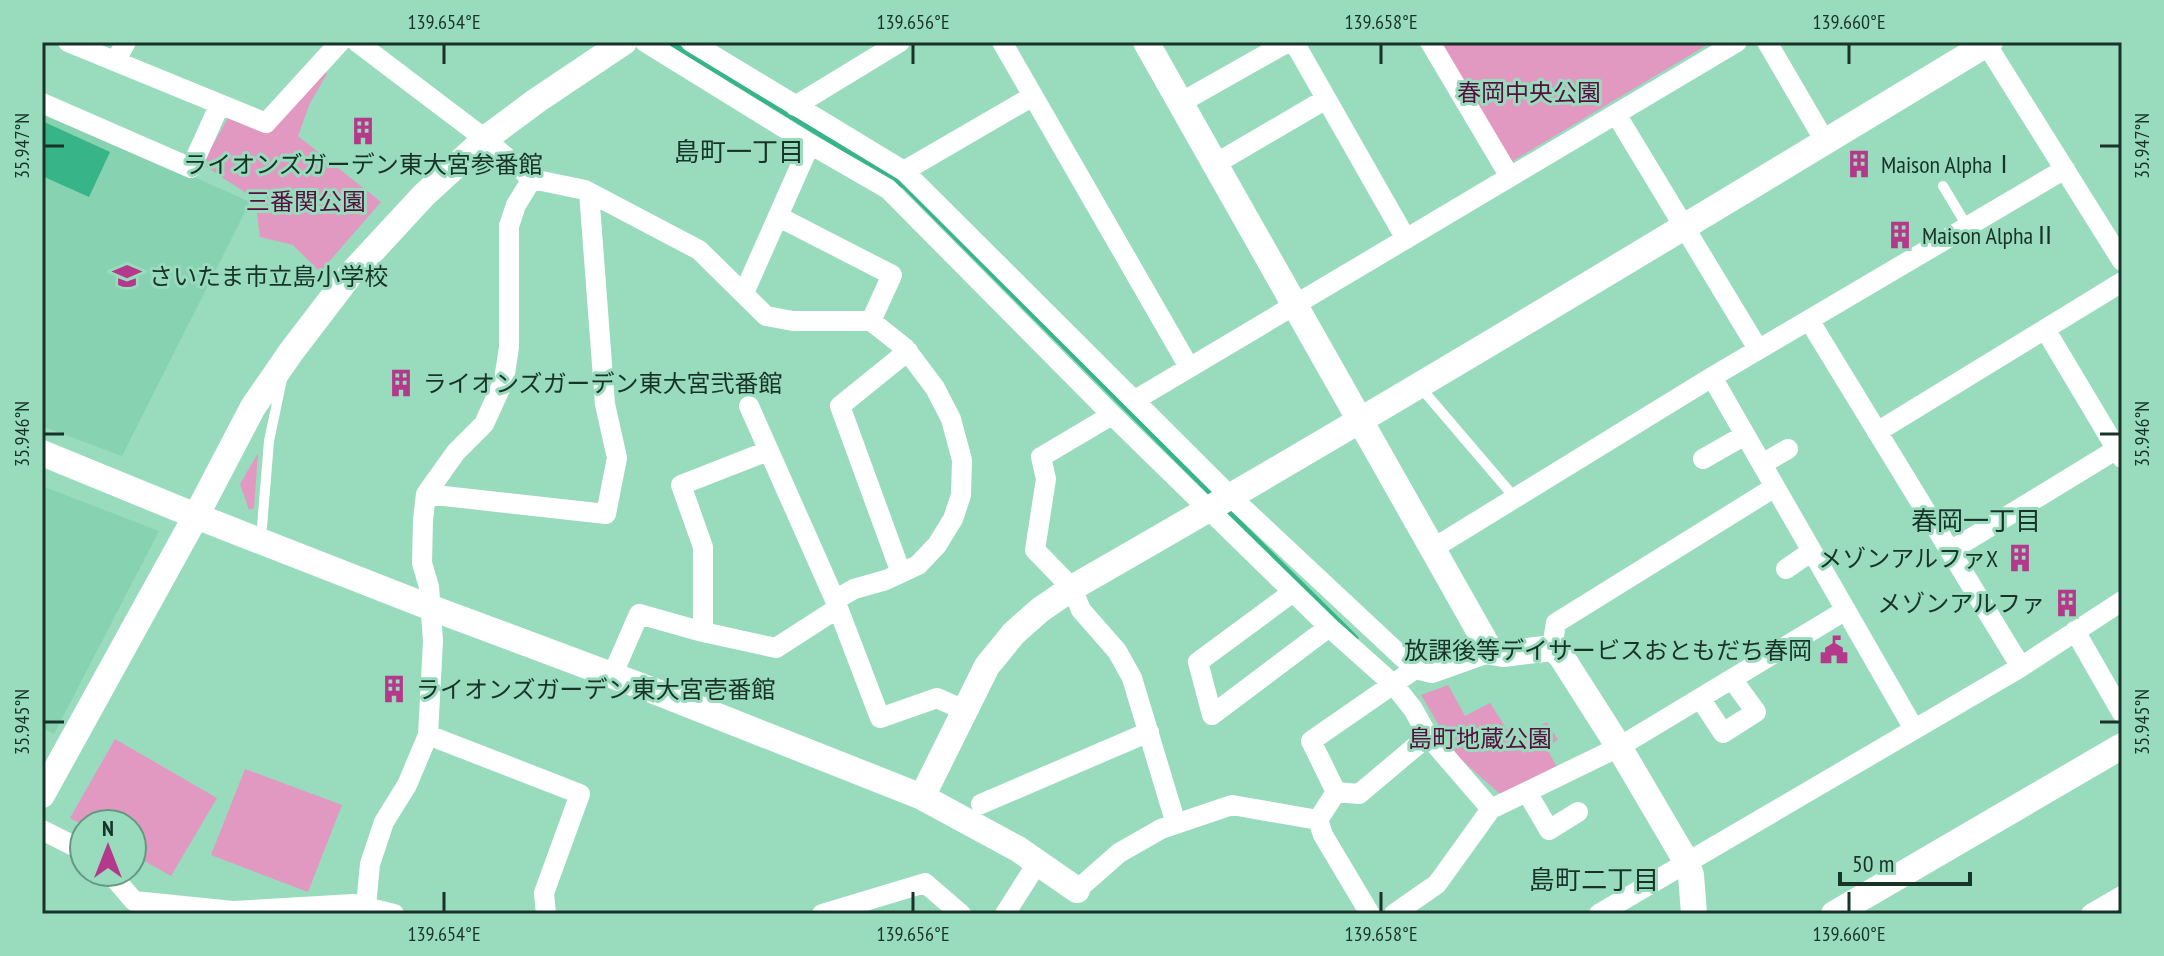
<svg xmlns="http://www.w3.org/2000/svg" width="2164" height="956" viewBox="0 0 2164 956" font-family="'PT Sans Narrow','Noto Sans JP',sans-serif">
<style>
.built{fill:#87d2b1}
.green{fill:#e199c2}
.water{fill:#38b588}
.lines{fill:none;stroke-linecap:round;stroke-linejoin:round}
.stream{stroke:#38b588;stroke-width:5}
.service{stroke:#fff;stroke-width:10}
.minor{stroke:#fff;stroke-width:20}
.tertiary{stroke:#fff;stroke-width:26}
.ticks{fill:none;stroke:#183328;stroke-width:3}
.labels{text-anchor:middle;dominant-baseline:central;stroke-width:6;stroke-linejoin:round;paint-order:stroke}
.park-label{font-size:24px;fill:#560f3f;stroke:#99dbbd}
.poi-label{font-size:24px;fill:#183328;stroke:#99dbbd;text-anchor:start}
.neighbourhood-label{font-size:26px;fill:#183328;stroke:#99dbbd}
.neatline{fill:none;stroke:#183328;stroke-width:3}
.ticks-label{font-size:20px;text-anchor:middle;fill:#183328}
</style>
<rect width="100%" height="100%" fill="#99dbbd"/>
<path class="built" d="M42,109L250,202L122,456L42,426Z
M42,486L159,531L54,734L42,728Z"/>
<path class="green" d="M1441,42H1712L1511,162Z
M324,70L327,74L310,103L298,136L381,202L320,272L293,245L260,237L255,199L202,164L228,118L265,132Z
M258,453L254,508L249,510L240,484Z
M1448,685L1465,716L1490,703L1513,739L1547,722L1558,740L1546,747L1558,769L1509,794L1499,793L1457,756L1421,695Z
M115,739L217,798L171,876L132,854V824H84V826L70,818Z
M245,769L342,805L308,892L211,855Z"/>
<path class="water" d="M42,121L110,152L89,197L42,176Z"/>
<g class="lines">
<path class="stream" d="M669,42L904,186L1214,497
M1227,510L1356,638"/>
<path class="service" d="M1943,186L1967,226
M1421,388L1515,498
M262,527L269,441L282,379"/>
<path class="minor" d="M68,42L266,123L340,42
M357,42L485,139L532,179L585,190L699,250L766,316L793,321H871L905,348L935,388L951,419L962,460L961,495L953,519L937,545L918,565L886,580L854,589L835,600
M645,42L810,144L888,189L1112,415L1329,627L1394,685L1413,709L1428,736L1491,809
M691,42L904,171L1230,496L1415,669
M1002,42L1189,367
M1294,42L1406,239
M1430,42L1510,177
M1767,42L1826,143
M1985,42L2122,261
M116,60L126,42
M42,103L191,168L220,104
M1180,103L1288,42
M795,106L900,42
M1616,114L1758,349
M1215,164L1326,99
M904,171L1033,96
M779,217L892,275L871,321
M744,293L810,144
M1809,320L2021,667
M2045,329L2122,458
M1712,377L1914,729
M1135,400L1737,42
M749,406L835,600L880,718L937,698L964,710
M1112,415L1041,457L1046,479L1035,550L1072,588L1081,610L1117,651L1132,678L1176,824
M1877,432L2122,282
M1703,459L1745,435
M1762,464L1788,449
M426,494L606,514L617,458L605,404L589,192
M1432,549L1712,377L2065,169
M1950,551L2117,449
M1786,569L1812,551
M901,573L840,406L908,351
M1293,592L1198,662L1212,715L1329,627
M2075,631L2122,713
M703,632V547L681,485L768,451
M1552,648L1556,623L1775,487
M612,676L639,614L703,632L776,648L838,608
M1700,698L1723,733L1756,712L1732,679
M428,735L580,794L544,893L546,914
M1336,792L1359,794L1428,736
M1527,792L1549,830L1578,812
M981,804L1149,732
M1318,820L1336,792L1311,741L1415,669L1432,673L1491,652
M42,830L84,851
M109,872L134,901L233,911L353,904L394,914
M1077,890L1119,853L1161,829L1232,805L1318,820L1323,835L1370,914
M366,906L370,864L384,822L407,785L428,735L433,641L429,587L422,563L423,520L426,494L456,452L484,424L504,380L509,347V226L516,205L532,179
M822,914L925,883L961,914
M1005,914L1038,862
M1394,914L1437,884L1491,809L1619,747L1846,610
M1599,914L2021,667L2122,601
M2091,914L2122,896"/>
<path class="tertiary" d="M1146,42L1491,652L1503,654L1552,648L1561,656L1619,747L1686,861L1691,875L1694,914
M42,453L196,516L429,607L662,694L922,797L1018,849L1077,890
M42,795L196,516L253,407L291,352L349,276L424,195L485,139L536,101L624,42
M922,797L987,666L1014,633L1040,610L1072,588C1381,411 1686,226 1990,42
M1834,914L2122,746"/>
</g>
<path class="ticks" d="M444,44V64M913,44V64M1381,44V64M1849,44V64M44,146H64M2100,146H2120M44,434H64M2100,434H2120M44,722H64M2100,722H2120M444,892V912M913,892V912M1381,892V912M1849,892V912"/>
<defs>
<symbol id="building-bare" viewBox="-9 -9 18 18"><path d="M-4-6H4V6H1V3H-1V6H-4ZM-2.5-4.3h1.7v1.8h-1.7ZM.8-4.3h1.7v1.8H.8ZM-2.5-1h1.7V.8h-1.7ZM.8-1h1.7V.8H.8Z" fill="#b5398a" stroke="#99dbbd" stroke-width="2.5" paint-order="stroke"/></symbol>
<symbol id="school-bare" viewBox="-9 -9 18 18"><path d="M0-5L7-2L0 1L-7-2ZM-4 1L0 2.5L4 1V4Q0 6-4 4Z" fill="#b5398a" stroke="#99dbbd" stroke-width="2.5" paint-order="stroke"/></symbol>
<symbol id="civic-bare" viewBox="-9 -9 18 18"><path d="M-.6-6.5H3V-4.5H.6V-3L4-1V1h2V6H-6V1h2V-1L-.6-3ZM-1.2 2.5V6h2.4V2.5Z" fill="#b5398a" stroke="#99dbbd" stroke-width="2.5" paint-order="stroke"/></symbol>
</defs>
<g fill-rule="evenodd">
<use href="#building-bare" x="343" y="111" width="40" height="40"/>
<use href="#building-bare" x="1839" y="144" width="40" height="40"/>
<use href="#building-bare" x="1880" y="215" width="40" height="40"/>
<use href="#school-bare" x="107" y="256" width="40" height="40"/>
<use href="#building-bare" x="381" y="363" width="40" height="40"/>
<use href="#building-bare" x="2000" y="538" width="40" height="40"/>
<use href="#building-bare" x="2047" y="583" width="40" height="40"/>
<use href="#civic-bare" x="1814" y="630" width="40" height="40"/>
<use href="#building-bare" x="374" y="669" width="40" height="40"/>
</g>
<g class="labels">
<g class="park-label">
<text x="1529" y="92">春岡中央公園</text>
<text x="306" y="201">三番関公園</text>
<text x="1480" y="738">島町地蔵公園</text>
</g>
<g class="poi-label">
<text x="363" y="164" text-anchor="middle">ライオンズガーデン東大宮参番館</text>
<text x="1881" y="164">Maison AlphaⅠ</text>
<text x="1922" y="235">Maison AlphaⅡ</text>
<text x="149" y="276">さいたま市立島小学校</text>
<text x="423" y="383">ライオンズガーデン東大宮弐番館</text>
<text x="1998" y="558" text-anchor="end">メゾンアルファX</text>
<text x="2045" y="603" text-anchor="end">メゾンアルファ</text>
<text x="1812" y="650" text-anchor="end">放課後等デイサービスおともだち春岡</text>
<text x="416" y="689">ライオンズガーデン東大宮壱番館</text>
</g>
<g class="neighbourhood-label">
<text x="739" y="151">島町一丁目</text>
<text x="1976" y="520">春岡一丁目</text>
<text x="1594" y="879">島町二丁目</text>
</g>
</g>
<rect width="2164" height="956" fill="none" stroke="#99dbbd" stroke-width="88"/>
<g transform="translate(108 848)"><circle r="38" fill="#99dbbd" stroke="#659881" stroke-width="2"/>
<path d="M0-6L14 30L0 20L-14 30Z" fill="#b5398a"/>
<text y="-12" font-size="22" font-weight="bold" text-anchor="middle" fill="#183328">N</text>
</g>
<path d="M1840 872v12h130v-12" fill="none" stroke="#183328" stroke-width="4"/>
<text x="1852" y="872" font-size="24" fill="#183328" stroke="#99dbbd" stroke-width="6" paint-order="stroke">50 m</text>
<rect x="44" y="44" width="2076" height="868" class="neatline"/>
<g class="ticks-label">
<text x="444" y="29">139.654°E</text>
<text x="913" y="29">139.656°E</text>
<text x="1381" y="29">139.658°E</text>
<text x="1849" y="29">139.660°E</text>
<text transform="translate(22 146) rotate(-90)" y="7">35.947°N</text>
<text transform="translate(2142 146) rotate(-90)" y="7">35.947°N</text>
<text transform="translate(22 434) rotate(-90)" y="7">35.946°N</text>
<text transform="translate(2142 434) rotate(-90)" y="7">35.946°N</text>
<text transform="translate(22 722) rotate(-90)" y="7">35.945°N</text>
<text transform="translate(2142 722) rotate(-90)" y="7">35.945°N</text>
<text x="444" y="941">139.654°E</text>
<text x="913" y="941">139.656°E</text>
<text x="1381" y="941">139.658°E</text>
<text x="1849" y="941">139.660°E</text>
</g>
</svg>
